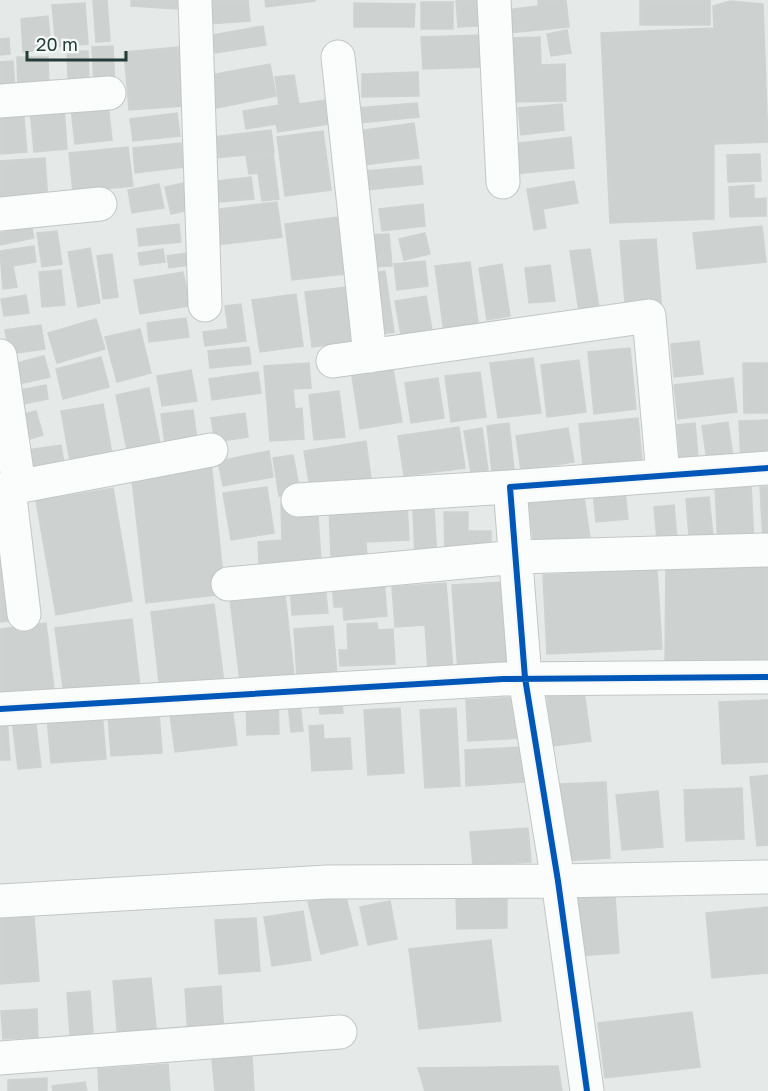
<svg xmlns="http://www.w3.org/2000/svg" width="768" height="1091" viewBox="0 0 768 1091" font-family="'Golos Text',sans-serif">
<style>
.building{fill:#cdd1d0;stroke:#ced3d1;stroke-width:1.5}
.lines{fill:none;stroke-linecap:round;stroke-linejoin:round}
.street-casing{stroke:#c2c7c5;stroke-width:35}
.street{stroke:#fbfcfc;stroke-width:33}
.cycleway-casing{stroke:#f4f9f7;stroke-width:10}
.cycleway{stroke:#0057b8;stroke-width:6}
</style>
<rect width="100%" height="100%" fill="#e5eae8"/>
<path class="building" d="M93,0H107L110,41L96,42Z
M131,0H178L177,9L131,6Z
M206,0H248L250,21L208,24Z
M265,0H315V1L266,7Z
M456,0H476L478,26L458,27Z
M538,0H566L569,27L507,33L505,10L538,6Z
M640,0H710V25H640Z
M730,1L763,4L768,142L714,144V219L610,223L601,33L714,28L713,6Z
M421,2H453V29H421Z
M85,3L88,44L56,47L52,5Z
M354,3L415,4L414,27H354Z
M48,16L51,50L23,52L21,19Z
M263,26L266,45L215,53L212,35Z
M567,30L571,53L551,56L547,34Z
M483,35L484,67L423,69L421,37Z
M540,37L541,65L565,64L566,101L511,102L509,38Z
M9,38L10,54L0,55V39Z
M113,46L115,87L94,89L92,47Z
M179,47L184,106L129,110L124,52Z
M67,51H88L89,78H68Z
M17,57H48L49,91L18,92Z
M13,61L15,89L0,91V62Z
M270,64L276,96L216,108L210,75Z
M418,72L419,96L362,97V74Z
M294,75L299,104L332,99L336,123L278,132L276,124L246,129L243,111L279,105L275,77Z
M417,103L419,117L359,123L357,108Z
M108,104L112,140L75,144L71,108Z
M562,104L564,130L521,135L518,108Z
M64,106L67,149L34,152L30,109Z
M23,108L27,152L0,154V110Z
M177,113L180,136L133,141L130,119Z
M414,123L419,158L363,165L358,131Z
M271,130L274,152L216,158L214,137Z
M323,131L331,190L285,196L277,137Z
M571,137L574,168L515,174L512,144Z
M181,143L184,167L135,173L133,148Z
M128,147L133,186L73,192L69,153Z
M273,153L279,199L262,201L258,173L249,174L246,156Z
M760,154L761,181L728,182L727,155Z
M45,158L48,202L0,205V161Z
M421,166L423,184L367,190L365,171Z
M251,177L254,199L219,202L217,181Z
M574,181L578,203L543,209L546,228L534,230L527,189Z
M184,183L189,210L171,214L165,187Z
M159,184L164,208L132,213L128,190Z
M754,185V199L766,198V216L730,217L729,187Z
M277,202L282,237L217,245L213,210Z
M423,204L425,226L382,231L379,209Z
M338,217L345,274L292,280L285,224Z
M179,224L181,242L139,246L137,229Z
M31,225L34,238L0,245V233Z
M762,226L766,262L697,269L693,233Z
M57,231L62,264L42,267L37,233Z
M425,233L430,254L404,260L399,239Z
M389,234L392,266L369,267L367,235Z
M656,239L662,312L626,315L620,241Z
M34,246L36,262L13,266L17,287L3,289L0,251Z
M90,248L100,303L78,307L68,252Z
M163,249L165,262L140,265L138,253Z
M590,249L599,308L579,312L570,251Z
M187,253L189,265L169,268L167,256Z
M112,254L118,297L103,299L97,256Z
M425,261L428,286L397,290L394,264Z
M470,262L479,329L444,333L435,266Z
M502,264L510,316L487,320L479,268Z
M550,265L555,301L529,303L525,268Z
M61,270L65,305L42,307L39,272Z
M385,271L394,332L375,335L366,274Z
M183,272L190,306L140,314L134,280Z
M347,287L354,342L312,347L305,292Z
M296,294L303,346L260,352L252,300Z
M26,295L29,313L4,316L1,299Z
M426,296L432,330L401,335L395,301Z
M241,304L246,341L205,346L203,332L228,329L225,306Z
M186,318L189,337L149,342L147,323Z
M96,319L105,349L57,363L48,333Z
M41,325L45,349L9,354L5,330Z
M140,329L151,373L117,382L105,337Z
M699,341L703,374L674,377L671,344Z
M249,347L251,364L210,368L208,351Z
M630,348L636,409L594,414L588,352Z
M44,356L50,377L10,386L5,366Z
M101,357L109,387L63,399L56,369Z
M533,358L541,413L498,418L490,363Z
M579,360L586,412L547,417L541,365Z
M309,363L311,388L293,389L295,409L302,408L304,439L270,441L264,366Z
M743,363H768V413H744Z
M393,369L402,422L360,429L352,376Z
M191,370L197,401L162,406L157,376Z
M258,372L261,393L212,400L209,379Z
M480,372L486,417L451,422L445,376Z
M438,378L444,418L411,423L405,383Z
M733,378L737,412L678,419L674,385Z
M46,385L48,399L18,405L15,391Z
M149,388L161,448L128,455L116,395Z
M339,391L345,437L314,440L309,395Z
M103,404L114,465L72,472L61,411Z
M193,410L198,447L166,452L161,414Z
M36,411L43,435L20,442L13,417Z
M245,413L248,437L215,442L211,418Z
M638,418L642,460L583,466L579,424Z
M768,420V461L741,462L739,421Z
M728,422L733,457L707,461L702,426Z
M509,423L514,469L492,472L487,426Z
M695,423L698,457L680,459L677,425Z
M459,427L465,468L404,476L398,436Z
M482,428L488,470L471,473L464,431Z
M568,428L574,462L521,471L516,436Z
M366,441L372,486L311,495L304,451Z
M61,445L66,475L26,481L21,451Z
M269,451L273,477L223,486L218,461Z
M293,455L300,492L279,496L273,458Z
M211,462L225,594L146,603L131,471Z
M751,484L754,545L718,547L715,486Z
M267,487L274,533L231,540L223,493Z
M760,487H768V542H763Z
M113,488L132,601L56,615L36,501Z
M625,490L628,519L596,522L593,493Z
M584,497L591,545L535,552L528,504Z
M709,497L714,546L690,548L686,499Z
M317,502L321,561L259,564L258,542L282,540L281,504Z
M407,503L409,540L366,542L367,556L331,558L329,506Z
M0,505L19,620L0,622Z
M674,505L678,549L658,550L654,507Z
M434,509L437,557H415L413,510Z
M444,512H468V531H491V555H445Z
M666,560L768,562V666L665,664Z
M657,569L662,649L547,654L543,575Z
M384,578L387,616L344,620L343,607H334L332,583Z
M506,582L511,669L458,672L452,585Z
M446,583L453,669L428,670L425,625L395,627L392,587Z
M325,584L328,613L292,615L290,587Z
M284,585L294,675L240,681L229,591Z
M214,604L224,683L160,690L151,612Z
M132,619L141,694L65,703L55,628Z
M46,623L54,689L0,696V629Z
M377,623L378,630L393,629L395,664L340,666L339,650H348L347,624Z
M333,626L337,675L297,678L294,629Z
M584,691L591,741L553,746L547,696Z
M299,694L303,731L291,732L287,695Z
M341,694L343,713L320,714L318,695Z
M278,697L279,734L247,735L246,698Z
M521,697L523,738L468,741L466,700Z
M231,699L237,745L175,752L169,707Z
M768,700V762L722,764L719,702Z
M400,708L404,773L368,775L364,710Z
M456,708L460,786L425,788L420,710Z
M102,711L106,759L51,763L47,716Z
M159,712L162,753L111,756L108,715Z
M0,716H7L10,760H0Z
M35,717L41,767L18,769L12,720Z
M323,725L324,739L350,738L352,769L312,771L309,726Z
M522,747L524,782L466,786L465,750Z
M768,775V845L757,846L750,777Z
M606,782L610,858L563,861L559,784Z
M742,788L744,839L686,841L684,790Z
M658,791L663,847L622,850L616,795Z
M528,828L531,862L473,866L470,832Z
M345,893L358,945L321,954L308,902Z
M507,894V928L457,929L456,895Z
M615,896L619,953L577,956L573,899Z
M390,901L397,939L368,945L360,907Z
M768,907V973L712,978L706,913Z
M303,911L311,960L272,966L264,917Z
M34,917L39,981L0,984V919Z
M256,918L260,971L219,974L215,920Z
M491,940L501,1021L419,1029L409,949Z
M151,978L157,1037L118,1041L113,981Z
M221,986L224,1035L188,1037L185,989Z
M90,991L94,1046L71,1048L67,993Z
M37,1009L38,1037L3,1039L1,1011Z
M692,1012L700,1067L605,1078L598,1023Z
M252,1056L254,1091H215L212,1059Z
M168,1064L170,1091H99L98,1069Z
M558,1066L562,1091H425L418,1068Z
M47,1078V1091H8V1080Z
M85,1082L87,1091H53L52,1086Z"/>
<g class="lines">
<defs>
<path id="street" d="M195,0L205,305
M494,0L503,182
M338,57L370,356
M0,101L109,93
M0,214L100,204
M0,356L19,486
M333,361L649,316L663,475
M9,489L24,614
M0,490L211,450
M298,500L510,487
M228,584L516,557L768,550
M0,709L503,679L768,677
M0,901L327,882L558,881L768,877
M0,1058L340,1032
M587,1091L558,881L525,678L510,487L768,468"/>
</defs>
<use href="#street" class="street-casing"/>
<use href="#street" class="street"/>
<defs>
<path id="cycleway" d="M0,709L503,679L768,677
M587,1091L558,881L525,678L510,487L768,468"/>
</defs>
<use href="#cycleway" class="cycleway-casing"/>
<use href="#cycleway" class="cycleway"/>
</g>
<path d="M27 51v9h99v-9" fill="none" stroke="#243c38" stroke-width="3"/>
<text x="36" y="51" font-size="18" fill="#243c38" stroke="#f4f9f7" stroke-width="4.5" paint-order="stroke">20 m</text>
</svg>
